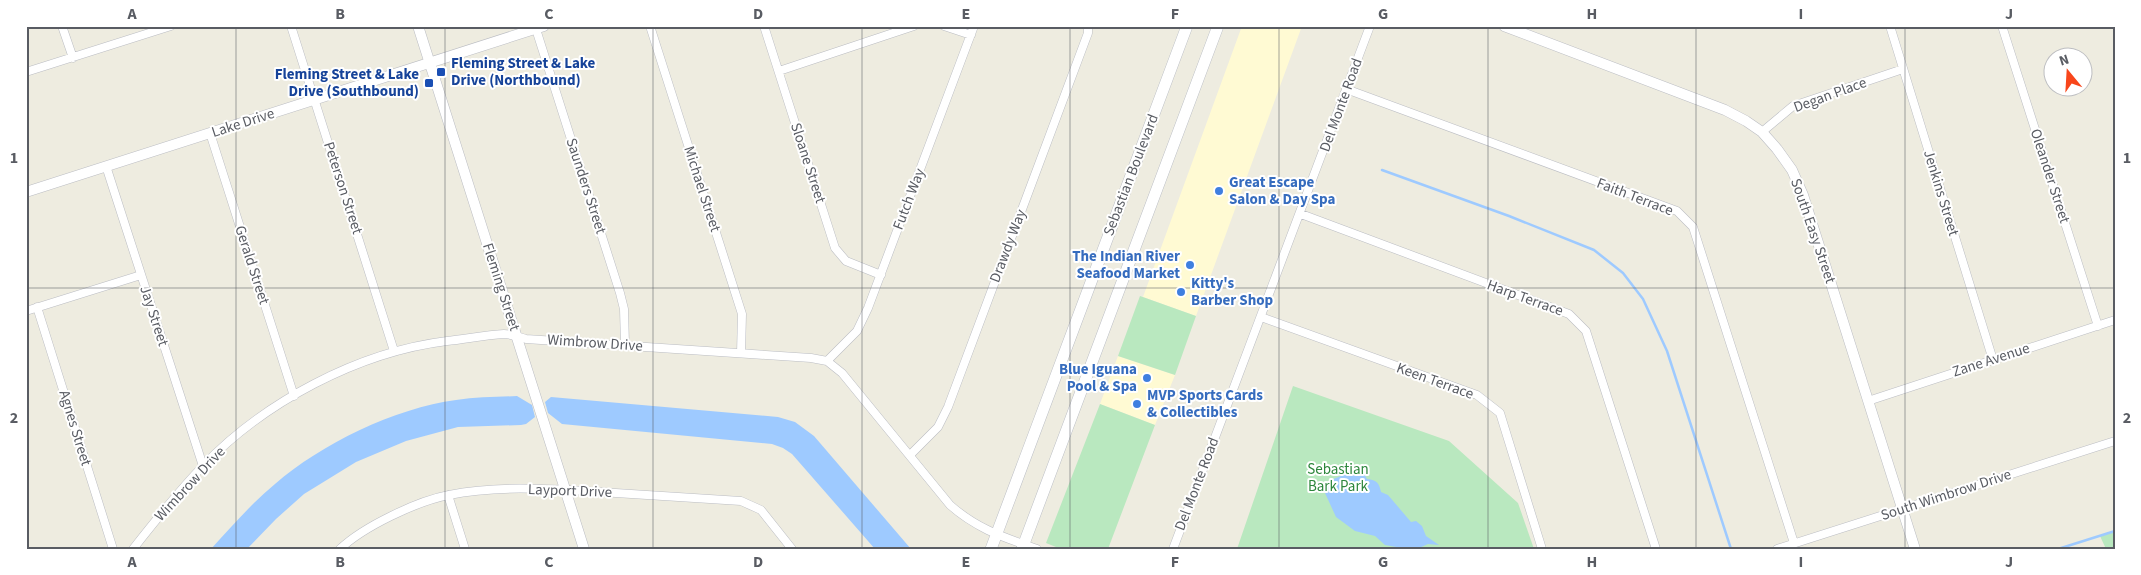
<svg xmlns="http://www.w3.org/2000/svg" width="2141" height="575" viewBox="0 0 2141 575" font-family="'Source Sans 3',sans-serif">
<style>
.commercial{fill:#fffad3}
.green{fill:#b9e8bf}
.water{fill:#9ecaff}
.lines{fill:none;stroke-linecap:round;stroke-linejoin:round}
.stream{stroke:#9ecaff;stroke-width:2.5}
.minor-casing{stroke:#bbbdc3;stroke-width:9}
.tertiary-casing{stroke:#bbbdc3;stroke-width:11}
.secondary-casing{stroke:#bbbec5;stroke-width:12}
.minor{stroke:#fff;stroke-width:8}
.tertiary{stroke:#fff;stroke-width:10}
.secondary{stroke:#fff;stroke-width:11}
.grid{fill:none;stroke:#595c63;stroke-width:1;stroke-opacity:0.55}
.transit-dot{fill:#1a4fb4;stroke:#fff;stroke-width:2}
.shop-dot{fill:#3f7fe0;stroke:#fff;stroke-width:2}
.labels{text-anchor:middle;dominant-baseline:central;stroke-width:4;stroke-linejoin:round;paint-order:stroke}
.transit-label{font-size:15px;font-weight:bold;fill:#164399;stroke:#fff;text-anchor:start}
.street-label{font-size:15px;fill:#595c63;stroke:#fff}
.shop-label{font-size:15px;font-weight:bold;fill:#366cbe;stroke:#fff;text-anchor:start}
.park-label{font-size:15px;fill:#2d863c;stroke:#fff}
.neatline{fill:none;stroke:#595c63;stroke-width:2}
.grid-label{font-size:16px;text-anchor:middle;font-weight:bold;fill:#595c63}
</style>
<rect width="100%" height="100%" fill="#eeece0"/>
<path class="commercial" d="M1242,26H1302L1196,316L1143,297Z
M1118,356L1175,375L1155,425L1100,404Z"/>
<path class="green" d="M1140,296L1196,316L1175,375L1118,356Z
M1293,386L1449,441L1518,503L1534,549H1237Z
M1100,404L1155,425L1108,549H1061L1046,543Z
M2115,530V549H2106L2100,536Z"/>
<path class="water" d="M517,396L532,405L535,417L526,424L521,425L458,427L406,441L356,462L304,494L276,519L247,549H211C231,527 252,503 275,484C321,444 395,408 456,400C476,397 497,397 517,396Z
M551,397L778,417L795,422L814,436L911,549H875L792,454L783,448L772,444L562,424L548,413L545,402Z
M1355,473L1364,474L1367,479C1377,480 1379,483 1381,492L1388,495L1411,522L1416,521L1422,526L1426,536L1439,545L1428,544L1419,548L1408,549L1385,545L1375,536L1355,531L1336,517L1325,493L1331,480L1346,474Z"/>
<g class="lines">
<path class="stream" d="M1382,170L1509,216L1594,250L1623,273L1643,299L1667,351L1731,549
M2058,549L2115,531"/>
<defs>
<path id="minor" d="M62,26L73,58
M291,26L394,351
M535,26L620,293L624,309L625,345
M650,26L742,314L741,353
M764,26L835,248L846,261L881,275
M944,26L971,35
M1890,26L1993,360
M2002,26L2098,326
M779,71L914,26
M26,72L171,26
M1346,89L1677,211L1693,227L1794,543
M1762,132L1793,106L1903,69
M210,133L294,396
M106,166L203,466
M1301,214L1569,314L1586,331L1656,549
M37,307L113,549
M26,311L141,275
M1261,317L1477,395L1500,413L1542,549
M827,361L857,331L868,308L974,26
M1868,401L2115,320
M910,455L938,427L948,407L1088,33V26
M448,495L465,549
M133,549C155,521 177,493 202,467C264,402 358,352 447,341C466,339 485,335 504,334C511,334 519,337 526,339L811,358L827,361L842,373L950,505C977,529 1003,537 1037,549
M340,549C363,527 417,501 449,495C498,485 550,489 600,492C647,495 694,498 741,501L761,510L792,549
M1173,549L1370,26
M1777,549L2115,441"/>
<path id="tertiary" d="M418,26L584,549
M1504,26L1725,110L1746,121L1762,132L1777,149L1792,170L1803,195L1915,549
M26,192L544,26"/>
<path id="secondary" d="M991,549L1187,26
M1022,549L1218,26"/>
</defs>
<use href="#minor" class="minor-casing"/>
<use href="#tertiary" class="tertiary-casing"/>
<use href="#secondary" class="secondary-casing"/>
<use href="#minor" class="minor"/>
<use href="#tertiary" class="tertiary"/>
<use href="#secondary" class="secondary"/>
</g>
<path class="grid" d="M236,26V549M445,26V549M653,26V549M862,26V549M1070,26V549M1279,26V549M1488,26V549M1696,26V549M1905,26V549M26,288H2115"/>
<g class="transit-dot">
<rect x="436" y="67" width="10" height="10" rx="2.5"/>
<rect x="424" y="78" width="10" height="10" rx="2.5"/>
</g>
<g class="shop-dot">
<circle cx="1219" cy="191" r="5"/>
<circle cx="1190" cy="265" r="5"/>
<circle cx="1181" cy="292" r="5"/>
<circle cx="1147" cy="378" r="5"/>
<circle cx="1137" cy="404" r="5"/>
</g>
<g class="labels">
<g class="transit-label">
<text x="451" y="63">Fleming Street &amp; Lake<tspan x="451" dy="17">Drive (Northbound)</tspan></text>
<text x="419" y="74" text-anchor="end">Fleming Street &amp; Lake<tspan x="419" dy="17">Drive (Southbound)</tspan></text>
</g>
<g class="street-label">
<text transform="translate(1830 95) rotate(-20)">Degan Place</text>
<text transform="translate(1341 105) rotate(-70)">Del Monte Road</text>
<text transform="translate(243 123) rotate(-18)">Lake Drive</text>
<text transform="translate(808 163) rotate(72)">Sloane Street</text>
<text transform="translate(1131 175) rotate(-69)">Sebastian Boulevard</text>
<text transform="translate(2050 176) rotate(72)">Oleander Street</text>
<text transform="translate(586 186) rotate(72)">Saunders Street</text>
<text transform="translate(343 188) rotate(72)">Peterson Street</text>
<text transform="translate(702 189) rotate(72)">Michael Street</text>
<text transform="translate(1941 193) rotate(73)">Jenkins Street</text>
<text transform="translate(1635 197) rotate(21)">Faith Terrace</text>
<text transform="translate(909 199) rotate(-69)">Futch Way</text>
<text transform="translate(1813 231) rotate(71)">South Easy Street</text>
<text transform="translate(1008 246) rotate(-69)">Drawdy Way</text>
<text transform="translate(252 265) rotate(72)">Gerald Street</text>
<text transform="translate(501 287) rotate(72)">Fleming Street</text>
<text transform="translate(1525 298) rotate(20)">Harp Terrace</text>
<text transform="translate(154 316) rotate(72)">Jay Street</text>
<text transform="translate(595 343) rotate(4)">Wimbrow Drive</text>
<text transform="translate(1991 360) rotate(-18)">Zane Avenue</text>
<text transform="translate(1435 381) rotate(20)">Keen Terrace</text>
<text transform="translate(75 428) rotate(73)">Agnes Street</text>
<text transform="translate(190 484) rotate(-47)">Wimbrow Drive</text>
<text transform="translate(1197 484) rotate(-69)">Del Monte Road</text>
<text transform="translate(570 491) rotate(2)">Layport Drive</text>
<text transform="translate(1946 495) rotate(-18)">South Wimbrow Drive</text>
</g>
<g class="shop-label">
<text x="1229" y="182">Great Escape<tspan x="1229" dy="17">Salon &amp; Day Spa</tspan></text>
<text x="1180" y="256" text-anchor="end">The Indian River<tspan x="1180" dy="17">Seafood Market</tspan></text>
<text x="1191" y="283">Kitty's<tspan x="1191" dy="17">Barber Shop</tspan></text>
<text x="1137" y="369" text-anchor="end">Blue Iguana<tspan x="1137" dy="17">Pool &amp; Spa</tspan></text>
<text x="1147" y="395">MVP Sports Cards<tspan x="1147" dy="17">&amp; Collectibles</tspan></text>
</g>
<g class="park-label">
<text x="1338" y="469">Sebastian<tspan x="1338" dy="17">Bark Park</tspan></text>
</g>
</g>
<rect width="2141" height="575" fill="none" stroke="#ffffff" stroke-width="55"/>
<g transform="translate(2068 72) rotate(342)"><circle r="24" fill="#ffffff" stroke="#bdbec1"/>
<path d="M0-4L9 19L0 12L-9 19Z" fill="#f8461b"/>
<text y="-8" font-size="14" font-weight="bold" text-anchor="middle" fill="#595c63">N</text>
</g>
<rect x="28" y="28" width="2086" height="520" class="neatline"/>
<g class="grid-label">
<text x="132" y="19">A</text>
<text x="340" y="19">B</text>
<text x="549" y="19">C</text>
<text x="758" y="19">D</text>
<text x="966" y="19">E</text>
<text x="1175" y="19">F</text>
<text x="1383" y="19">G</text>
<text x="1592" y="19">H</text>
<text x="1801" y="19">I</text>
<text x="2009" y="19">J</text>
<text x="14" y="163">1</text>
<text x="2127" y="163">1</text>
<text x="14" y="423">2</text>
<text x="2127" y="423">2</text>
<text x="132" y="567">A</text>
<text x="340" y="567">B</text>
<text x="549" y="567">C</text>
<text x="758" y="567">D</text>
<text x="966" y="567">E</text>
<text x="1175" y="567">F</text>
<text x="1383" y="567">G</text>
<text x="1592" y="567">H</text>
<text x="1801" y="567">I</text>
<text x="2009" y="567">J</text>
</g>
</svg>
